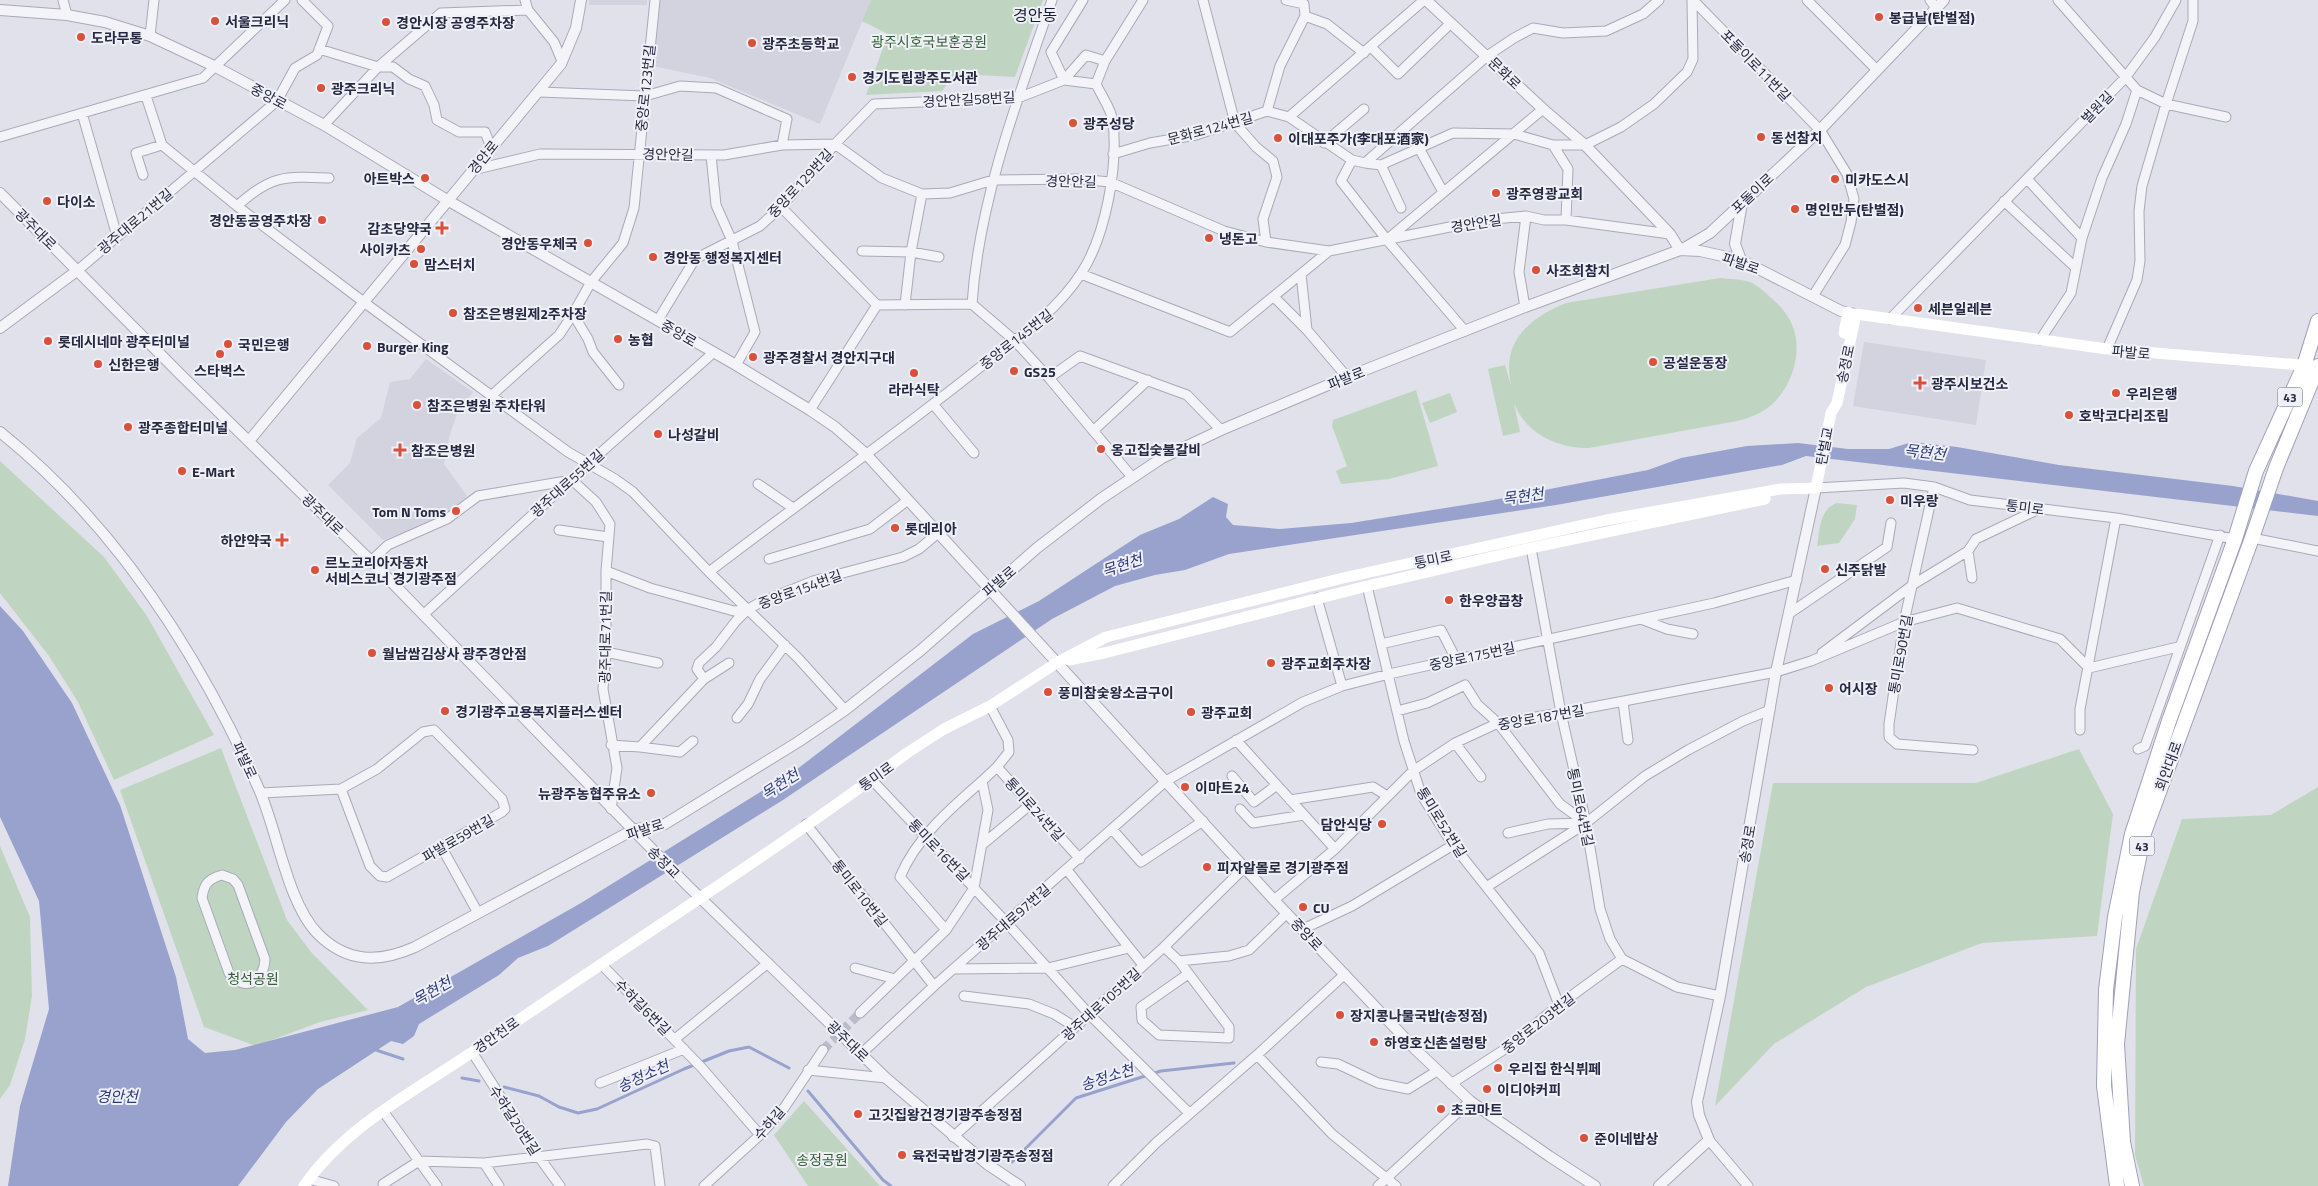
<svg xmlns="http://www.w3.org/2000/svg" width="2318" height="1186" viewBox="0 0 2318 1186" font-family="'Titillium Web','Noto Sans KR',sans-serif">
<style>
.built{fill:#d2d3df}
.green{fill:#c0d5c1}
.water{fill:#98a2cd}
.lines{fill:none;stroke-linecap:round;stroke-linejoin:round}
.stream{stroke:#98a2cd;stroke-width:3}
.minor-tunnel{stroke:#bbbcc9;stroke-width:9;stroke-dasharray:9 4.5;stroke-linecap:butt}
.minor-casing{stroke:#a8aab8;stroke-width:11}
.tertiary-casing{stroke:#a8aab8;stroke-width:12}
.primary-casing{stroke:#9ea1b7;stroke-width:16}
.minor{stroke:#f3f3f8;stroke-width:9}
.tertiary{stroke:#f3f3f8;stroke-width:10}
.secondary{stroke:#fff;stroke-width:11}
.primary{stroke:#fff;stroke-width:14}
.poi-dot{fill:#d9503b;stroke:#f0f1f7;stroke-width:2}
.labels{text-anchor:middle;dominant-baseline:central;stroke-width:4;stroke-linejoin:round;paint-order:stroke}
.shield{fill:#f0f1f7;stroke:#636579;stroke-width:1}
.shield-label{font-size:12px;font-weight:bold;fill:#272943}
.poi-label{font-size:14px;font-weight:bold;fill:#272943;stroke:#f0f1f7;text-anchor:start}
.park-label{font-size:14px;fill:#336037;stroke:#f0f1f7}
.street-label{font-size:14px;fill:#272943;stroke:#f0f1f7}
.water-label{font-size:15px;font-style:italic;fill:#2e3a7a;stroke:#f0f1f7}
.quarter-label{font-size:16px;fill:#191b34;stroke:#f0f1f7}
</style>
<rect width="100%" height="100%" fill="#e0e1ea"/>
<path class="built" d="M589,0H647V5H589Z
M655,0H871L820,124L710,78L648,65Z
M1864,342L1986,360L1976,425L1853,406Z
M426,359L473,392L458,412L450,434L444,464L467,496L456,511L445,517L383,540L328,485L350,463L357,438L381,418L390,382L410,379Z"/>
<path class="green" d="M871,0H1043L1015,77L955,74L942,91L866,95L888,34L862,21Z
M1720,278C1729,279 1741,279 1750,282C1757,285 1764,291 1769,296C1780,305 1790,316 1794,330C1803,359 1788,396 1763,411C1751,418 1739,421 1726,423L1589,448C1557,448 1526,434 1514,403L1520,432L1503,436L1488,369L1505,365L1511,386C1510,380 1509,373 1509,367C1509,333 1539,314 1566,303Z
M1416,390L1438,466L1389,479L1341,484L1336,471L1347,466L1332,426L1333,420Z
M1450,393L1457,412L1430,423L1422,403Z
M0,461L104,557L147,616L214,735L114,780L78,702L49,656L0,593Z
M1837,503L1857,505L1855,519L1839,543L1817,546C1820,530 1819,509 1837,503Z
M221,748L287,920L311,952L368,1010L320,1022L256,1046L204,1027L120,790Z
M2079,749L2113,814L2097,936L1982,943L1866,987L1774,1044L1715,1106L1773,783H1976Z
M2318,787V1186H2144L2135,1155L2136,949L2182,819L2271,815Z
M0,846L30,917L32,996L25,1039L10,1085L0,1099Z
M804,1101L880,1186H808L774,1135Z"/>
<path class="water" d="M1912,442L1957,447L2059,465L2233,486L2318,501V516L1806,456L1782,465L1556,505L1229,554L1185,570L1155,575L1115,586L1052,619L783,800L548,946L518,958L499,975L419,1024L414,1036L403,1044L391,1041L318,1089L286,1122L238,1186H8L20,1106L49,1009L39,901L0,817V606L23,631L72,703L120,805L176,977L188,1039L205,1053L235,1050L398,1007L581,903L796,770L973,634L1039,601L1140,535L1179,519L1213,497L1228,504L1226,517L1233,525L1280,529L1351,523L1483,502L1648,470L1681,458L1747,446L1798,443L1848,449H1889Z"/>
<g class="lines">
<path class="stream" d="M373,1049L403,1059
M462,1078L479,1081
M504,1087L539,1096L559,1107L578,1113L597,1109L684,1069L729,1051L749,1047L789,1068
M808,1091L883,1180L891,1186
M1012,1162L1076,1098L1161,1071L1234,1063"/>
<path class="minor-tunnel" d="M823,1050L860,1013"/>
<defs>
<path id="minor" d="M63,0L67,15
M525,0L528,10L554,42L562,61
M1052,0C1018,98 979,200 972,304L1014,340L1049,378L1132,477
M1083,0L1051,52L1064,80L1096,84
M1203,0L1235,123L1256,147L1273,161L1277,177L1263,219L1266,242
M1286,0L1304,4L1305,16
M1693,0L1820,130L1847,174L1854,199L1851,222L1845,245L1813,296
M1807,0L1877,70
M1930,0L1936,8
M2058,0L2137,90L2166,104L2226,117
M150,36L154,0
M1371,47L1398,74L1451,23
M319,49L378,67H393L409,79L425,86L434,105L437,120L459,132H485L491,147
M539,92L645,96L680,86L716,88L787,119L782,145
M146,96L162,145L237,206L365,303L568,452L615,479L633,492L709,572L798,658L845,710
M1267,111L1280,66L1305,16L1327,24L1364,53
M82,113L117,236
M1289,117L1424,0
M324,125L378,67L441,13L528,10
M0,137L203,78L285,0
M1324,143L1364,109
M1553,145L1568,169L1566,220
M1419,148L1443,192
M1113,154L1150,143L1196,135L1267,111L1289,117L1352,160L1365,163L1381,165L1453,133L1514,134L1553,145H1585L1621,127L1654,104L1687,72L1693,59L1692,0
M711,155L716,205L732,241L755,332L736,365
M1352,160L1341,181L1387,240L1465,331
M1365,163L1487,56L1514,38L1533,28L1563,33L1606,31L1643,14L1659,0
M1381,165L1401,208
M473,170L540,154L724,155L782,145L835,144L882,178L922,194L950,193L993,180L1078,179L1110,182L1224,231L1266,242L1329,251L1485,220L1526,216L1544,220H1566L1670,234
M143,175L136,153L162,145
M2027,179L2082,238
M2004,201L2076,268
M237,206C271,175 285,176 329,178
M781,207L877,305
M1389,238L1543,109
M862,251L911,252L939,257
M78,270L277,101L295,68L317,55L328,26L302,0
M1081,274L1230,332L1329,251
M1301,274L1307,330L1347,377
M1274,297L1307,330
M905,305L911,252L922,194
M1525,307L1519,272L1526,216
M573,314L588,339L593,352L619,385
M1890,319L2125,78L2155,37L2176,0
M658,320L695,259L760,226L781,207L835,144L874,104L1018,98L1064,80L1086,55L1105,61
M2040,340L2071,293L2082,238L2102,178L2126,124L2137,90
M2107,349L2137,280L2140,261L2139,211L2142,186L2166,104L2193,21V0
M1049,378L1080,356L1187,395L1221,430
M492,395L559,335L573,314L591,282L623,243L634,208L655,0
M933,404L974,453
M810,410L877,305L972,304
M1093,431L1148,380
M758,484L793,508
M1934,487L1904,622L1889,724V737L1897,744L1973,750
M1816,488L1904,483L1934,487L1970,500L2116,518L2235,539
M559,530L608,537
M2252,538L2318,551
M1531,548L1561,713L1586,823L1600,909L1610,939L1622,959L1677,987L1720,996
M1968,551L1972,578
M769,559L870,529L908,500
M371,561L388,545L447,519L478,496L572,480L596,502L610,524L606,571V652L603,689L617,768L611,809
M606,571L650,588L734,611L747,610
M709,572C795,506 884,443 969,376C1009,344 1054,316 1082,272C1106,234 1118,167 1113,122C1112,110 1101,95 1096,84L1105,61L1143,0
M1367,586L1404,741L1421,794L1453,845L1539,953L1559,1005
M1317,598L1342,686
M1790,613L1887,547L1891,523
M423,615L588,464L713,353
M1641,619L1667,629L1693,634
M1381,644L1441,630L1456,659
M606,652L658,663
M1822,653L1914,584L1968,551L1976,539L2039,509
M704,679L729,663
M1623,702L1628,740
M990,706L1008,740L1009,752L997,767L1080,859
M1397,711L1427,703L1465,685L1477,704L1498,723L1560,804L1586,823
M737,718L748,704L760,679L785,645
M2080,730V709L2116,518
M1236,740L1335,849
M1455,743L1481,777
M611,745L640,747L704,679L697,669L699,663L716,647L736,621L747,610L759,603L813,581L903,557L919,549L938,533
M640,747L680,752L693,741
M2138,749L2145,746L2220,535
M1232,776L1254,802L1277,785
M872,780L1006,922L1089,1014L1189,1113
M261,793L341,789L377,769L423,732L434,730L502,799L505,809L502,812L387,877L380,876L370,866L341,789
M1290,800L1373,787L1387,796
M1240,809L1253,823L1304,815
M806,824L934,986
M1112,829L1141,862L1203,821
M1508,833L1548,824L1585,823
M983,844L1031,804
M442,848L478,913
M1067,870L1143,965
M222,875L233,879L238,885L265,959C264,982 245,993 229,973L202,898C204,884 208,879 222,875Z
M1488,886L1586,823L1645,776L1688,750L1743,721L1770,710
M1274,900L1335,849L1413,771L1455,743L1498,723L1561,713L1776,672L1811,661L1904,622L1957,608L2060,639L2089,668L2178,647
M1303,929L1352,906L1453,845
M946,930L900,877C916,838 950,809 982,781
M1164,947L1179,961L1229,1027V1038L1159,1035L1142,1020L1141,1007L1188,974
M1179,961L1229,956L1249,950L1287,913
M602,965L701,1067L760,1135
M855,968L895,979
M954,969L1048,968L1129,948
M964,996L1029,1004L1054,1014L1075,1027
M860,1013L946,930L974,888L988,810L982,781L997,767
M675,1039L768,963
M472,1052L539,1157L560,1186
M861,1054L934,986L1166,781L1303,702L1342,686L1389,674L1714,603L1797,580
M1257,1055L1332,1134L1396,1186
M1321,1062L1338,1064L1378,1083L1408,1089L1437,1071
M808,1070L886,1078
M600,1083L684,1049
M1451,1084L1505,1049L1559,1005L1622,959
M383,1111L437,1186
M953,1137L1164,947L1245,867
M1709,1140L1748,1186
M484,1163L499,1186
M309,1179L334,1186
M383,1184L419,1161L484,1163L647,1144L655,1146L660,1186
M704,1186L760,1135L784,1108L823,1050
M1113,1186L1156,1143L1257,1055L1345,974
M1378,1186L1470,1101"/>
<path id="tertiary" d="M1426,0L1543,109L1585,145L1670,234L1680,250
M0,10L67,15L105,22L150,36L214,66L324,125L447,200L736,365L810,410L835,427L866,454L1274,900L1416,1050L1470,1101L1549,1156L1595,1186
M0,193L183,377L371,561L687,885L886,1078L987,1164L1020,1186
M1681,250L1710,233L1820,130L1944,0
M1741,260L1735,244L1742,203
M0,328L78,270
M0,432C116,525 198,653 258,787C277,828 287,903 318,934C347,963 379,963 415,947L633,830L665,824L798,742L845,710L921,650L1037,548L1102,498L1162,458L1221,430L1347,377L1525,307L1680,250L1700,251L1741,260L1841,311L1855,314
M249,441L561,64L576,28L581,0
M1659,1186L1709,1140L1699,1115L1697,1102L1720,996L1776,672L1816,488"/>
<path id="primary" d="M2117,1186L2104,1086L2106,990L2115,917L2132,834L2169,721L2235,539L2256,471L2304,366L2318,321
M2132,1186L2123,1142L2117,1044L2132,892L2144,833L2252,538L2276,468L2318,366"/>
</defs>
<use href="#minor" class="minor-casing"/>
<use href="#tertiary" class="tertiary-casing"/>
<use href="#primary" class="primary-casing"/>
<use href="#minor" class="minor"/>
<use href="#tertiary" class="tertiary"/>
<path class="secondary" d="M1844,333L1848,312
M1816,488L1831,413L1837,403L1856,314L2107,349L2312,366
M1069,660L1104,653L1367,586L1531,548L1765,499
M304,1186C347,1124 418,1090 478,1048C620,949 768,857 907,753L944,729L990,706L1058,662L1106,637L1343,578L1606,520L1781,489L1816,488"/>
<use href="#primary" class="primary"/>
</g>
<g class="poi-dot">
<circle cx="1879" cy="17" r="5"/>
<circle cx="215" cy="21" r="5"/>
<circle cx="386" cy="22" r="5"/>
<circle cx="81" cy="37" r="5"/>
<circle cx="752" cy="43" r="5"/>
<circle cx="852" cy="77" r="5"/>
<circle cx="321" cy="88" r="5"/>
<circle cx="1073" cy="123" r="5"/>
<circle cx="1761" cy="137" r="5"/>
<circle cx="1278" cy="138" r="5"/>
<circle cx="425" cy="178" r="5"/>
<circle cx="1835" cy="179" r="5"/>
<circle cx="1496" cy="193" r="5"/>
<circle cx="47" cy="201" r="5"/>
<circle cx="1795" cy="209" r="5"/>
<circle cx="322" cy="220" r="5"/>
<path d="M439.5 220.5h5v5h5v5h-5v5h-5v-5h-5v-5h5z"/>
<circle cx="1209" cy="238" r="5"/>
<circle cx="588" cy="243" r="5"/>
<circle cx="421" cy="249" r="5"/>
<circle cx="653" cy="257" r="5"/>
<circle cx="414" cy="264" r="5"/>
<circle cx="1536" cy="270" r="5"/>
<circle cx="1918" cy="308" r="5"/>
<circle cx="453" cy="313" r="5"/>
<circle cx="618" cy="339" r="5"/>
<circle cx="48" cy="341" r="5"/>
<circle cx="228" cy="344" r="5"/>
<circle cx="367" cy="346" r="5"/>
<circle cx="220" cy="354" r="5"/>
<circle cx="753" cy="357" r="5"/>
<circle cx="1653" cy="362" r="5"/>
<circle cx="98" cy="364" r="5"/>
<circle cx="1014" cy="371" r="5"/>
<circle cx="914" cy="373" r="5"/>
<path d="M1917.5 375.5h5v5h5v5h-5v5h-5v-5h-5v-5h5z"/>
<circle cx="2116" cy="393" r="5"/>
<circle cx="417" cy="405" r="5"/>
<circle cx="2069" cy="415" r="5"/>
<circle cx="128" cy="427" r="5"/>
<circle cx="658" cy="434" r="5"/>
<circle cx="1101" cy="449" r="5"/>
<path d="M397.5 442.5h5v5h5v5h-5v5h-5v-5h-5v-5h5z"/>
<circle cx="182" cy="471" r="5"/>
<circle cx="1890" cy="500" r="5"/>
<circle cx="456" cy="511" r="5"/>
<circle cx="895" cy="528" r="5"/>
<path d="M279.5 532.5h5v5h5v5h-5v5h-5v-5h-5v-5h5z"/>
<circle cx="1825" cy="569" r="5"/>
<circle cx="315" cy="570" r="5"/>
<circle cx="1449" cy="600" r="5"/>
<circle cx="372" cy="653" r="5"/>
<circle cx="1271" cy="663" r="5"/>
<circle cx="1829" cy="688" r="5"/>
<circle cx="1048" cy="692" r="5"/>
<circle cx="445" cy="711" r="5"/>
<circle cx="1191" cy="712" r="5"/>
<circle cx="1185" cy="787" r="5"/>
<circle cx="651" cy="793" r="5"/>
<circle cx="1382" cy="824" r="5"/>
<circle cx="1207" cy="867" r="5"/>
<circle cx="1303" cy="907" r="5"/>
<circle cx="1340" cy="1015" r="5"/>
<circle cx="1374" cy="1042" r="5"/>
<circle cx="1498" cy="1068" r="5"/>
<circle cx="1487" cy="1089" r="5"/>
<circle cx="1441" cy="1109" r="5"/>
<circle cx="858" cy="1114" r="5"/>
<circle cx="1584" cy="1138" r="5"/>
<circle cx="902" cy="1155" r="5"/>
</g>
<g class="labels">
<g class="shield">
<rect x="2277.5" y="387.5" width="25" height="19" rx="4"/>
<rect x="2129.5" y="836.5" width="25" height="19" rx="4"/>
</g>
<g class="shield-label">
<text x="2290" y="397">43</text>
<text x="2142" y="846">43</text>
</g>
<g class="poi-label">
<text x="1889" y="17">봉급날(탄벌점)</text>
<text x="225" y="21">서울크리닉</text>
<text x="396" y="22">경안시장 공영주차장</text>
<text x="91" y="37">도라무통</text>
<text x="762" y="43">광주초등학교</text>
<text x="862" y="77">경기도립광주도서관</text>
<text x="331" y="88">광주크리닉</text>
<text x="1083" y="123">광주성당</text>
<text x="1771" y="137">동선참치</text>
<text x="1288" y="138">이대포주가(李대포酒家)</text>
<text x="415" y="178" text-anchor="end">아트박스</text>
<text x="1845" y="179">미카도스시</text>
<text x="1506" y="193">광주영광교회</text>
<text x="57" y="201">다이소</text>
<text x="1805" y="209">명인만두(탄벌점)</text>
<text x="312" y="220" text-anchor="end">경안동공영주차장</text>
<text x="432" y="228" text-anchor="end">감초당약국</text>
<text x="1219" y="238">냉돈고</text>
<text x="578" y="243" text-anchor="end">경안동우체국</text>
<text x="411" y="249" text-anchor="end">사이카츠</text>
<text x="663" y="257">경안동 행정복지센터</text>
<text x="424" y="264">맘스터치</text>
<text x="1546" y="270">사조회참치</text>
<text x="1928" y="308">세븐일레븐</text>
<text x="463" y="313">참조은병원제2주차장</text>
<text x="628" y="339">농협</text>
<text x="58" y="341">롯데시네마 광주터미널</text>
<text x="238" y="344">국민은행</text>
<text x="377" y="346">Burger King</text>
<text x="763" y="357">광주경찰서 경안지구대</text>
<text x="1663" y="362">공설운동장</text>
<text x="108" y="364">신한은행</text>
<text x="220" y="370" text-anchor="middle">스타벅스</text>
<text x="1024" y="371">GS25</text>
<text x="1931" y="383">광주시보건소</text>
<text x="914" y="389" text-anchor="middle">라라식탁</text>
<text x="2126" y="393">우리은행</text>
<text x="427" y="405">참조은병원 주차타워</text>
<text x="2079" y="415">호박코다리조림</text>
<text x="138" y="427">광주종합터미널</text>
<text x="668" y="434">나성갈비</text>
<text x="1111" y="449">옹고집숯불갈비</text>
<text x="411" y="450">참조은병원</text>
<text x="192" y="471">E-Mart</text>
<text x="1900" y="500">미우랑</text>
<text x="446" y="511" text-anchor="end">Tom N Toms</text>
<text x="905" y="528">롯데리아</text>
<text x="272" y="540" text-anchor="end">하얀약국</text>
<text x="325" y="562">르노코리아자동차<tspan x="325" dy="16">서비스코너 경기광주점</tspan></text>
<text x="1835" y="569">신주닭발</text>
<text x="1459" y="600">한우양곱창</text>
<text x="382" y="653">월남쌈김상사 광주경안점</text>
<text x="1281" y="663">광주교회주차장</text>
<text x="1839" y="688">어시장</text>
<text x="1058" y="692">풍미참숯왕소금구이</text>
<text x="455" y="711">경기광주고용복지플러스센터</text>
<text x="1201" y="712">광주교회</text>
<text x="1195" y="787">이마트24</text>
<text x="641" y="793" text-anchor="end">뉴광주농협주유소</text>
<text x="1372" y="824" text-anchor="end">담안식당</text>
<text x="1217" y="867">피자알볼로 경기광주점</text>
<text x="1313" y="907">CU</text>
<text x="1350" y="1015">장지콩나물국밥(송정점)</text>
<text x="1384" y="1042">하영호신촌설렁탕</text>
<text x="1508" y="1068">우리집 한식뷔페</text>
<text x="1497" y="1089">이디야커피</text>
<text x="1451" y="1109">초코마트</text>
<text x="868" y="1114">고깃집왕건경기광주송정점</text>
<text x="1594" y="1138">준이네밥상</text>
<text x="912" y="1155">육전국밥경기광주송정점</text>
</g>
<g class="park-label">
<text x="929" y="41">광주시호국보훈공원</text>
<text x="253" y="978">청석공원</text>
<text x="822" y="1159">송정공원</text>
</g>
<g class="street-label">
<text transform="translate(1756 65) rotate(46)">포돌이로11번길</text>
<text transform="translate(1505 73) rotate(44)">문화로</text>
<text transform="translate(645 88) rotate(-84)">중앙로123번길</text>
<text transform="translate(269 96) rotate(28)">중앙로</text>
<text transform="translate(969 99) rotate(-3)">경안안길58번길</text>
<text transform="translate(2097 107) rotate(-46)">벌원길</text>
<text transform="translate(1210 128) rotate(-15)">문화로124번길</text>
<text transform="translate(668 154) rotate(1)">경안안길</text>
<text transform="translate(483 157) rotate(-51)">경안로</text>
<text transform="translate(1071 181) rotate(1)">경안안길</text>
<text transform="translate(800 183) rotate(-47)">중앙로129번길</text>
<text transform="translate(1752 193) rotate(-43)">포돌이로</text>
<text transform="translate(135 221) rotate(-40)">광주대로21번길</text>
<text transform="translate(1476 223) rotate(-9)">경안안길</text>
<text transform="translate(36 229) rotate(45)">광주대로</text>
<text transform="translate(1741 263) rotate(19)">파발로</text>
<text transform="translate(679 333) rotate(30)">중앙로</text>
<text transform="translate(1016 339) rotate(-38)">중앙로145번길</text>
<text transform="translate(2131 352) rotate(5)">파발로</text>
<text transform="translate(1845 364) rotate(-78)">송정로</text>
<text transform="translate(1346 378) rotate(-22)">파발로</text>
<text transform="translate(1824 446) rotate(-79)">탄벌교</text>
<text transform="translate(567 483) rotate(-42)">광주대로55번길</text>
<text transform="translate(2025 507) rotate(7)">통미로</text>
<text transform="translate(323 514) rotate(44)">광주대로</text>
<text transform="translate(1433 559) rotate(-12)">통미로</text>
<text transform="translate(999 581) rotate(-41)">파발로</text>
<text transform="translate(800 589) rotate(-20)">중앙로154번길</text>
<text transform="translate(605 637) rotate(-89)">광주대로71번길</text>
<text transform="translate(1900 654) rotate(-80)">통미로90번길</text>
<text transform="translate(1472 656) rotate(-12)">중앙로175번길</text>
<text transform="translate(1541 717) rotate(-10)">중앙로187번길</text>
<text transform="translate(245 760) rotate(65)">파발로</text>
<text transform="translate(2168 766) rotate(-70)">회안대로</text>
<text transform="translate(876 776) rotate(-36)">통미로</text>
<text transform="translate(1581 807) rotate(78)">통미로64번길</text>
<text transform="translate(1035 809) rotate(48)">통미로24번길</text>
<text transform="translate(1442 822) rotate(58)">통미로52번길</text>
<text transform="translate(645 829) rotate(-18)">파발로</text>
<text transform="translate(458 838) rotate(-30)">파발로59번길</text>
<text transform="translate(1747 844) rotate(-80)">송정로</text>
<text transform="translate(939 850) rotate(46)">통미로16번길</text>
<text transform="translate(664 862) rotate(45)">송정교</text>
<text transform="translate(860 893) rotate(52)">통미로10번길</text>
<text transform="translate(1013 917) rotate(-41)">광주대로97번길</text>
<text transform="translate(1307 934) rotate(47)">중앙로</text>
<text transform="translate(1101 1004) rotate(-42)">광주대로105번길</text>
<text transform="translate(643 1007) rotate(45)">수하길6번길</text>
<text transform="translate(1538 1023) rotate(-38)">중앙로203번길</text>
<text transform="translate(496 1035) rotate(-35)">경안천로</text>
<text transform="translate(848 1041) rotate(44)">광주대로</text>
<text transform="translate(515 1120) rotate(57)">수하길20번길</text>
<text transform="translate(769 1123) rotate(-49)">수하길</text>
</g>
<g class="water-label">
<text transform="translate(1925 452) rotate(7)">목현천</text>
<text transform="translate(1523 496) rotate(-8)">목현천</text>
<text transform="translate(1122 565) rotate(-18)">목현천</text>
<text transform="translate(780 784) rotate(-33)">목현천</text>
<text transform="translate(432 991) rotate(-30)">목현천</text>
<text transform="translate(643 1076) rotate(-25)">송정소천</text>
<text transform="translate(1107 1077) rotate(-18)">송정소천</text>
<text x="117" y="1096">경안천</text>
</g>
<g class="quarter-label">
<text x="1035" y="15">경안동</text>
</g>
</g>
</svg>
